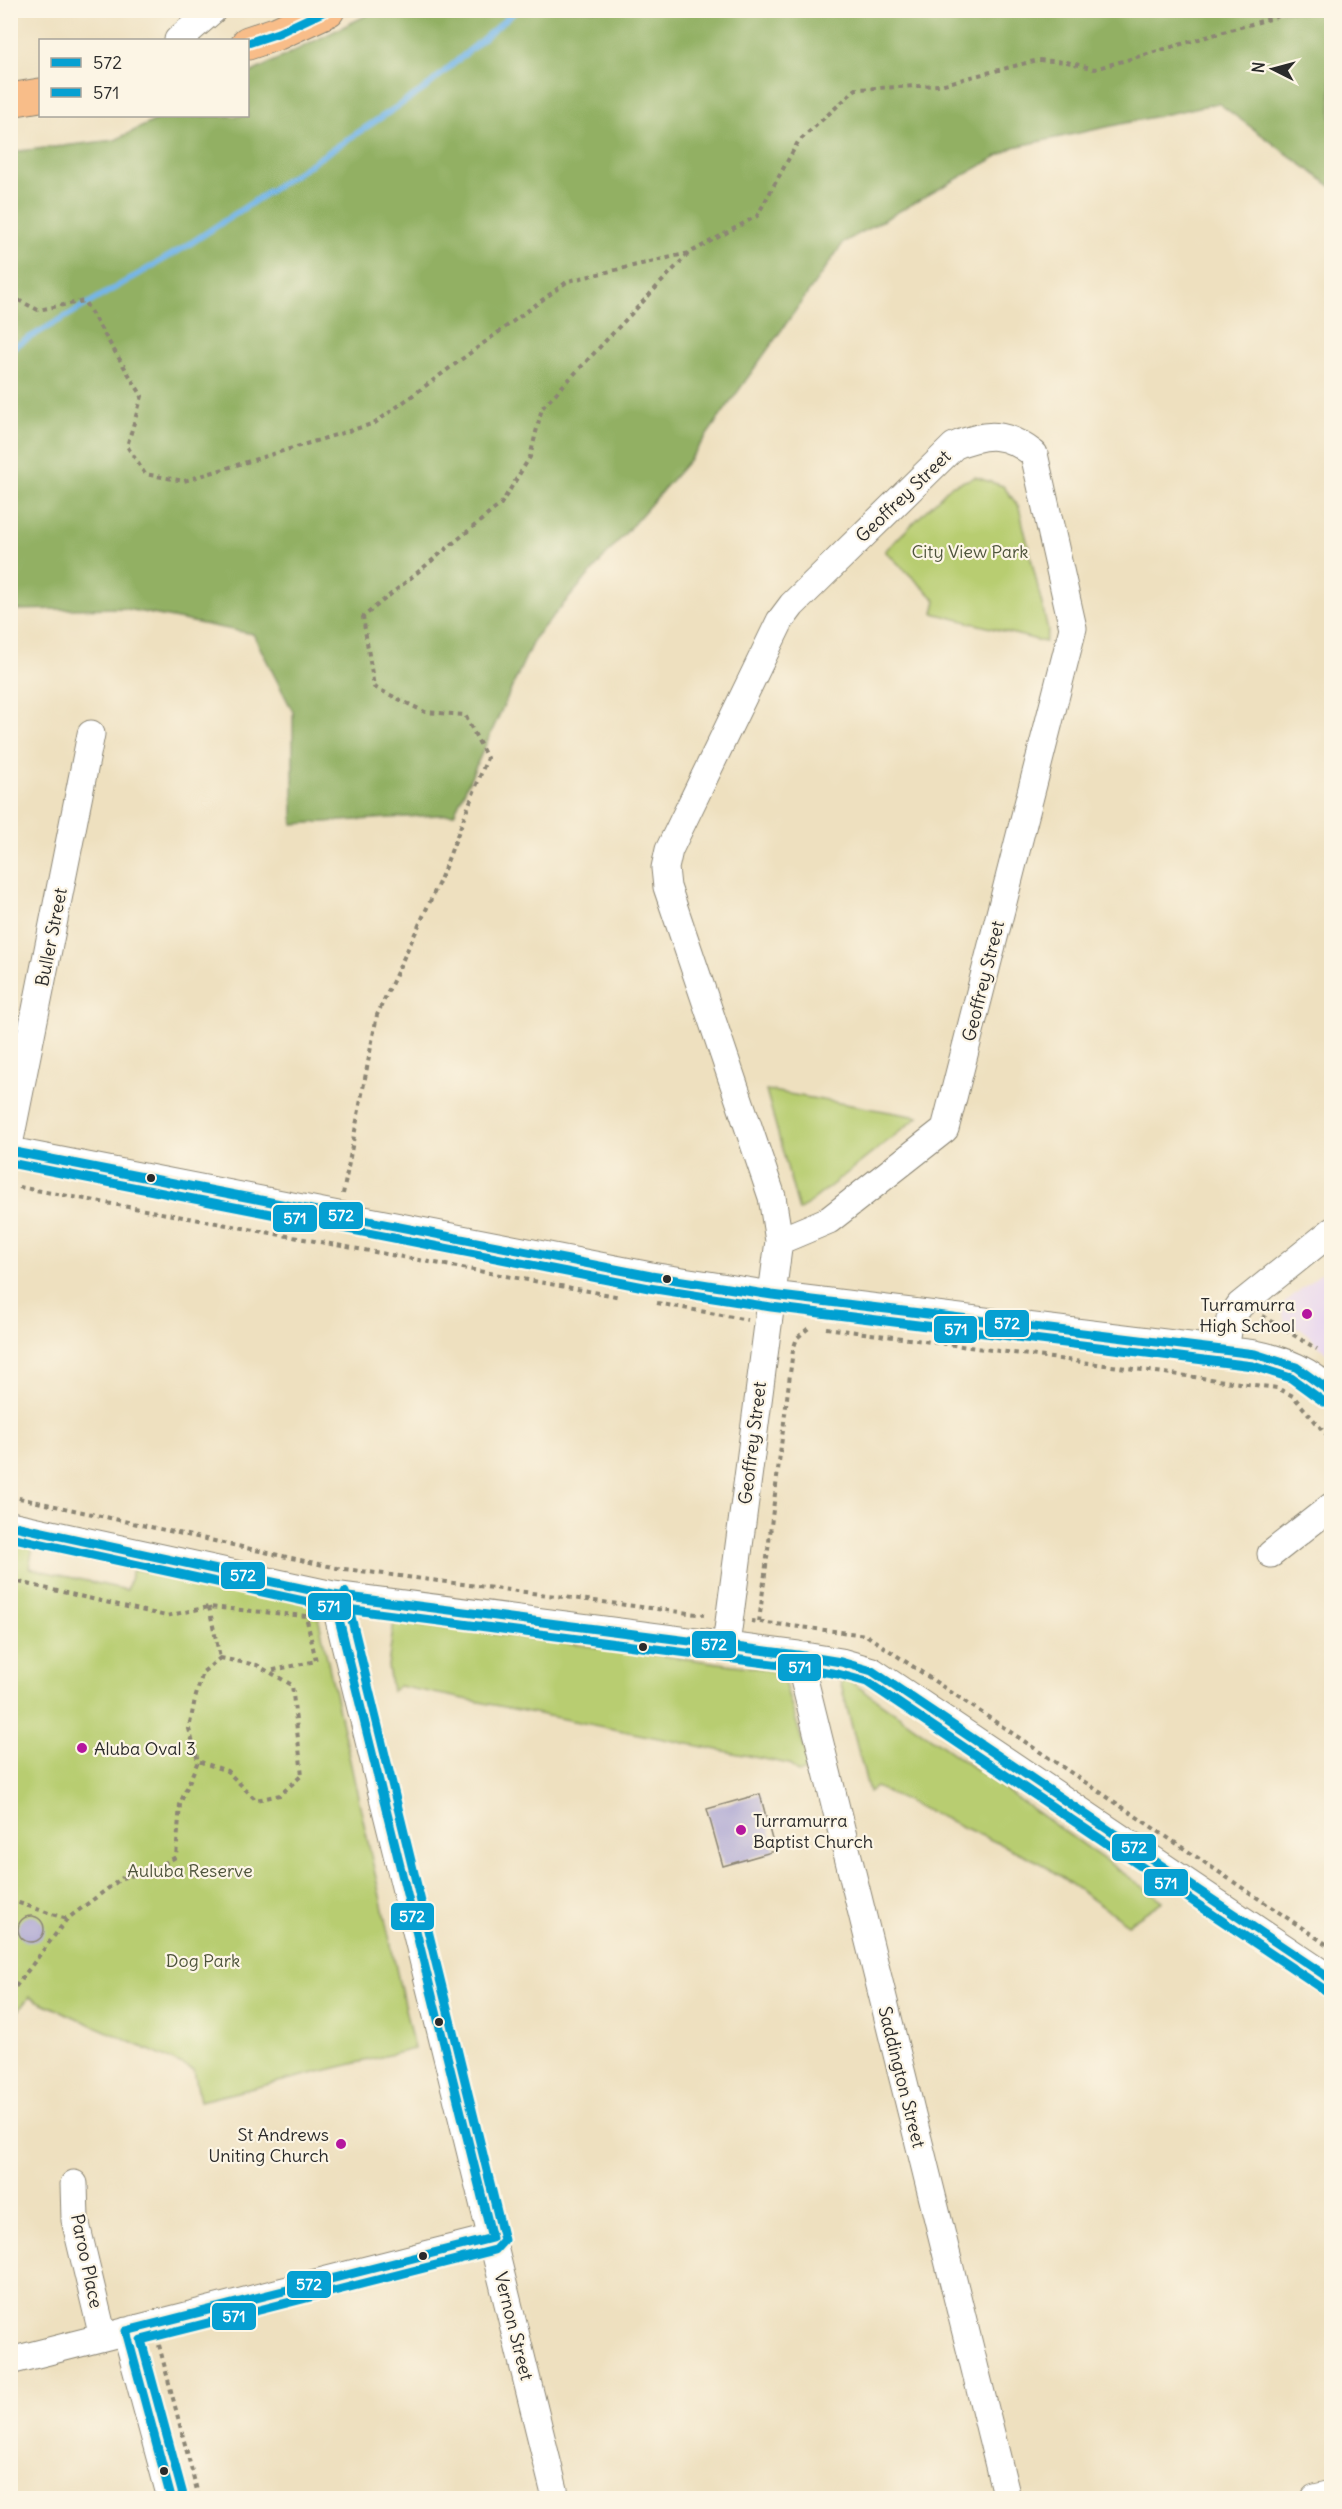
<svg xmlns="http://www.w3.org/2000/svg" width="1342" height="2509" viewBox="0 0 1342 2509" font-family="Delius,sans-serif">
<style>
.built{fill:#e6d3f0}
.green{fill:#b8cd71;stroke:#727c4e;stroke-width:1.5}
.forest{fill:#92b063;stroke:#5e6e47;stroke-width:1.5}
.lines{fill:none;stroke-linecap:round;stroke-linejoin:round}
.stream{stroke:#74b6e9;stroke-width:6}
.building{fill:#aca6d3}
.minor-casing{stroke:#8c8675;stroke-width:29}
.major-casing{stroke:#8c8675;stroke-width:35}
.path{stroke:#8c8675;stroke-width:4;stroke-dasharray:4.5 4.5;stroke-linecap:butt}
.minor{stroke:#fff;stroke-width:27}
.major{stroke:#f8bd89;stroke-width:33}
.bus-1-casing{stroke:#fcf5e5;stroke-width:14}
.bus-2-casing{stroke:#fcf5e5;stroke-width:14}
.bus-1{stroke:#06a0d2;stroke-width:9}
.bus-2{stroke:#06a0d2;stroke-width:9}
.bus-dot{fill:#2b2b2b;stroke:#fcf5e5;stroke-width:2}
.poi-dot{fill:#b5179e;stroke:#fcf5e5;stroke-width:2}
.labels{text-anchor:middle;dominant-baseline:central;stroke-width:4.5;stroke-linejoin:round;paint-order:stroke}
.street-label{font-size:18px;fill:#2b2b2b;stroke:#fcf5e5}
.park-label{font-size:18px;fill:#4e543c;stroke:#fcf5e5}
.poi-label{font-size:18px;fill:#2b2b2b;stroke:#fcf5e5;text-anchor:end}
.line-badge{stroke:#fcf5e5;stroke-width:2}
.badge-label{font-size:16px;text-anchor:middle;font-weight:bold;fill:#fff}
</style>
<rect width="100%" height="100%" fill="#fcf5e5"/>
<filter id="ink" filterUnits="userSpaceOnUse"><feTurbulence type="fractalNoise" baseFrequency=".0167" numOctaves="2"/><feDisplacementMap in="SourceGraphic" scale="12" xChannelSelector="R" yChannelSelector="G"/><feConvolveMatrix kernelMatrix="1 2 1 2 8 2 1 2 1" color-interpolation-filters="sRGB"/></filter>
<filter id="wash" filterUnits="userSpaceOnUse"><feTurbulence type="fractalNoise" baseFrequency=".008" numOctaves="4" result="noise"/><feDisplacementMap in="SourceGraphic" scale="24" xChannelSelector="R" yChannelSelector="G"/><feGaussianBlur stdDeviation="1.35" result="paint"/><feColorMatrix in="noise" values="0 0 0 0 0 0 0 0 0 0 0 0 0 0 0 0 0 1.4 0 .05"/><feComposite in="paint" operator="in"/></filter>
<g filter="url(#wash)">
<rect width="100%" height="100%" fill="#eee0bf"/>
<path class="built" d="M1331,1265V1358L1301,1328H1292L1285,1323L1282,1311L1285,1302Z"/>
<path class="green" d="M975,477L1003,486L1019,507L1048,630L1045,642L933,613L936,600L885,551L951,486Z
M766,1090L918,1117L799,1211Z
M11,1542L33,1547L29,1568L127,1590L133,1569L315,1603L414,2049L200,2101L194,2070L29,1997L11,2020Z
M394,1621L765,1669L782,1675L811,1770L798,1773L789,1764L399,1686L392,1691L388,1666Z
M840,1681H850L1163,1901L1128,1924L1039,1862L876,1787L869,1792Z"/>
<path class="forest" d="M377,10L1331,11V186L1218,103L1014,147L844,242L690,459L535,637L454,814L293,824V712L253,634L122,608L11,610V152L115,140L164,116H248V74Z"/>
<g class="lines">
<path class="stream" d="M10,349L185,247L424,89L517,10"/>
</g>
<g id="blocks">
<path class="building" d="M760,1794L775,1851L723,1866L707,1809Z
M18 1929a13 13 0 1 1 26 0a13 13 0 1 1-26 0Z"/>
</g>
</g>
<g filter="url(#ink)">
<use href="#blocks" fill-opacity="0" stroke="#8c8675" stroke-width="1.5"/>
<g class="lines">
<defs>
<path id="minor" d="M178,40L213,10
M10,1140L91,734
M10,1151L651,1276L772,1295L1255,1354C1285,1360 1310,1370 1332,1393
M1225,1350L1230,1319L1240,1305L1332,1231
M10,1525L333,1595L798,1655L841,1662L872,1671L1332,1980
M1271,1554L1332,1506
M333,1595L556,2498
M726,1645L779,1241L772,1197L667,887L665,868L669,850L780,621L792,605L954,446C987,432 1006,432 1034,454L1073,628L945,1129L829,1220L779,1241
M798,1655L1007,2498
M74,2184L75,2220L103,2337
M126,2331L171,2498
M10,2361L492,2238
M1315,2498L1332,2494"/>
<path id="major" d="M248,43L278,33L328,10
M10,100L40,95"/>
</defs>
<use href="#minor" class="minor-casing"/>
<use href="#major" class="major-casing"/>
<path class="path" d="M1306,10L1332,13
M10,211L18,234L10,251
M10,296L38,310L84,301L142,396L127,446L145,474L184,481L375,423L568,281L689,253L757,216L798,142L856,89L940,85L1038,60L1067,62L1095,69L1300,10
M19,1187L621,1297
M343,1194L377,1015L440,880L487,758L465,715L425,712L374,687L363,617L501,504L530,457L542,408L688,254
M657,1303L748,1320
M1262,1316L1317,1349
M826,1328L1277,1388L1293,1396L1332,1441
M10,1496L337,1568L704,1615
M10,1580L166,1616L209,1607L306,1616L316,1661L269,1671
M209,1607L220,1658
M751,1621L866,1635L1332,1948
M759,1622L793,1350L797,1338L811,1326
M220,1658L257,1665L292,1685L302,1775L280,1795L256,1800L227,1771L198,1761L189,1729L195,1699L203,1672Z
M10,1900L67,1919
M10,1994L67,1919L122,1878L148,1872L176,1857L180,1804L198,1761
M159,2345L199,2498"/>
<use href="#minor" class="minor"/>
<use href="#major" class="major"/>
<defs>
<path id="bus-1" d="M248,43L278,33L327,10
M10,1151L651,1276L772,1295L1255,1354L1296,1367L1332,1393
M10,1525L333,1595L798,1655L841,1662L872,1671L1332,1980
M333,1595L492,2238
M126,2331L492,2238
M126,2331L171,2498"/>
<path id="bus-2" d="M10,1163L649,1288L771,1307L1253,1366L1291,1378L1324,1402
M10,1537L331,1607L796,1667L838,1674L867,1682L1325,1990
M183,2495L141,2340L495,2250L504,2240L345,1592"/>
</defs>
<use href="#bus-1" class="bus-1-casing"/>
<use href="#bus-2" class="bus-2-casing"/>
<use href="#bus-1" class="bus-1"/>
<use href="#bus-2" class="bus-2"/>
</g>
</g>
<g class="bus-dot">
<circle cx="151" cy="1178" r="5"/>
<circle cx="667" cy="1279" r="5"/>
<circle cx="643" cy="1647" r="5"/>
<circle cx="439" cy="2022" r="5"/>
<circle cx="423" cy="2256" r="5"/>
<circle cx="164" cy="2471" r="5"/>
</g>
<g class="poi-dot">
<circle cx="1307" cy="1314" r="6"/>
<circle cx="82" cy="1748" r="6"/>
<circle cx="741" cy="1830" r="6"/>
<circle cx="341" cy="2144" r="6"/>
</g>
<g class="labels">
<g class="street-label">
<text transform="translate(903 496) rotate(-44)">Geoffrey Street</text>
<text transform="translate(51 937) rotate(-79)">Buller Street</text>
<text transform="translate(983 981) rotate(-76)">Geoffrey Street</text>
<text transform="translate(752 1443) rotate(-83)">Geoffrey Street</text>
<text transform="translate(902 2077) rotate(76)">Saddington Street</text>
<text transform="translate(87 2261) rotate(78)">Paroo Place</text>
<text transform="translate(514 2326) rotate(76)">Vernon Street</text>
</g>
<g class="park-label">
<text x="970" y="551">City View Park</text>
<text x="190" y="1870">Auluba Reserve</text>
<text x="203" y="1960">Dog Park</text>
</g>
<g class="poi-label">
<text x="1295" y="1304">Turramurra<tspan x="1295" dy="21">High School</tspan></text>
<text x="94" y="1748" text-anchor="start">Aluba Oval 3</text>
<text x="753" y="1820" text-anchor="start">Turramurra<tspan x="753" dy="21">Baptist Church</tspan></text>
<text x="329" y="2134">St Andrews<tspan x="329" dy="21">Uniting Church</tspan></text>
</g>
</g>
<g class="line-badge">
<rect x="318" y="1201" width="46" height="29" rx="6" fill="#06a0d2"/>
<rect x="272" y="1204" width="46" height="29" rx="6" fill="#06a0d2"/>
<rect x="984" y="1309" width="46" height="29" rx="6" fill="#06a0d2"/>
<rect x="933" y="1315" width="45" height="29" rx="6" fill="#06a0d2"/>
<rect x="220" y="1561" width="46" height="29" rx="6" fill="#06a0d2"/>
<rect x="307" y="1592" width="45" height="29" rx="6" fill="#06a0d2"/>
<rect x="691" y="1630" width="46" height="29" rx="6" fill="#06a0d2"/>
<rect x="777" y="1653" width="45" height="29" rx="6" fill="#06a0d2"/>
<rect x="1111" y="1833" width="46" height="29" rx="6" fill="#06a0d2"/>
<rect x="1143" y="1868" width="46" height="29" rx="6" fill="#06a0d2"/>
<rect x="390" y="1902" width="45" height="29" rx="6" fill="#06a0d2"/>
<rect x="286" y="2270" width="46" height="29" rx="6" fill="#06a0d2"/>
<rect x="211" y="2302" width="46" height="29" rx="6" fill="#06a0d2"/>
</g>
<g class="badge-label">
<text x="341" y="1221">572</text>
<text x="295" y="1224">571</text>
<text x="1007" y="1329">572</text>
<text x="956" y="1335">571</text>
<text x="243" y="1581">572</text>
<text x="329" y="1612">571</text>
<text x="714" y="1650">572</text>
<text x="800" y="1673">571</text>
<text x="1134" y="1853">572</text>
<text x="1166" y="1889">571</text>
<text x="412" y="1922">572</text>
<text x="309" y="2290">572</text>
<text x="234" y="2322">571</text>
</g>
<rect width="1342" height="2509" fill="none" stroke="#fcf5e5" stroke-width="36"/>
<rect x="39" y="39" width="210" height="78" fill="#fcf5e5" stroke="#a8a49b" stroke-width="1.5"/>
<rect x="51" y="58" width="30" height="9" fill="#06a0d2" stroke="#a8a49b" stroke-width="1.5"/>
<text x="93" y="69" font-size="18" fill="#2b2b2b">572</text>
<rect x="51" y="88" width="30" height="9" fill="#06a0d2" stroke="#a8a49b" stroke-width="1.5"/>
<text x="93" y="99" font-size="18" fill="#2b2b2b">571</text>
<g transform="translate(1273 69) rotate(276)" stroke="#fcf5e5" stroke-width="4.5" paint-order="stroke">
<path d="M0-4.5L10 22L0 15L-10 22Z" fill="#2b2b2b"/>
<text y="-9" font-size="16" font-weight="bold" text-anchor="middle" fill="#2b2b2b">N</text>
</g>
</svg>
